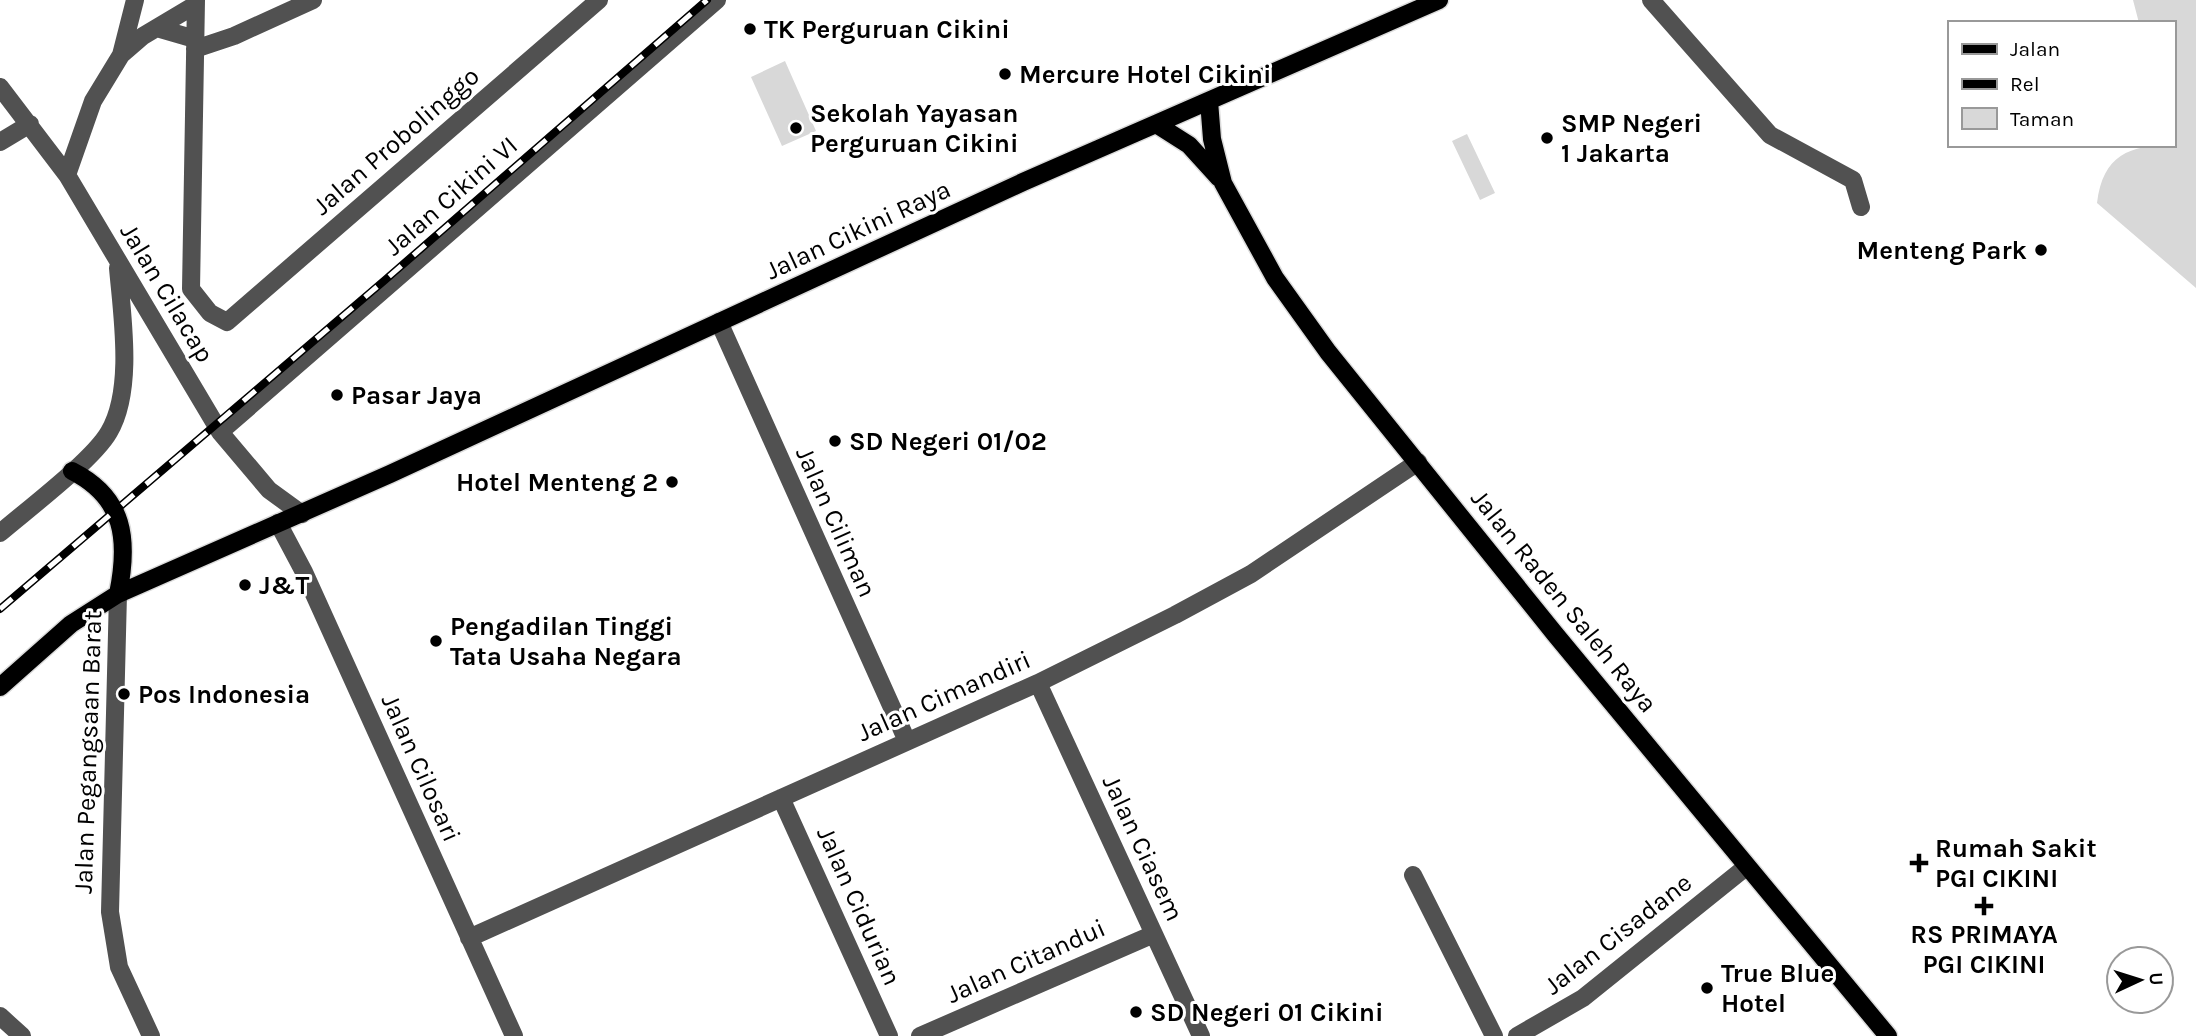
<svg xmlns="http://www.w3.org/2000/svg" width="2196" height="1036" viewBox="0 0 2196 1036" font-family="Karla,sans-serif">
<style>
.green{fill:#d8d8d8}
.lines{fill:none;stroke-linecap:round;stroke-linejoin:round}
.major-casing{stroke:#dbdbdb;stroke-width:21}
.minor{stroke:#515151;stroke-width:18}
.major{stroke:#000;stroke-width:18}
.rail-casing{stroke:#000;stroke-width:8}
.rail{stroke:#fff;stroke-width:5;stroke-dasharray:16;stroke-linecap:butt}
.poi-dot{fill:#000;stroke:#fff;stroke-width:2.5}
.labels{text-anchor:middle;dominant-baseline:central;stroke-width:6;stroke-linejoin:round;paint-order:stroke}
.poi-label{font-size:26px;font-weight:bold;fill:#000;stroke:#fff;text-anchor:start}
.street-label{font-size:26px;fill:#000;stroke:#fff}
</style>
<rect width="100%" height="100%" fill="#fff"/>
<path class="green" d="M2133,0H2196V288L2097,203C2103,155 2129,145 2173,145V23H2139Z
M785,61L816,131L782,146L751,77Z
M1467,134L1495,193L1480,200L1452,141Z"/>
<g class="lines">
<defs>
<path id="major" d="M1209,101L1212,139L1223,183L1275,278L1328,352L1555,634L1888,1036
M1156,124L1189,145L1219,178
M72,471C125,498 129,540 118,594
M0,687L71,624L118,594L390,474L1023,182L1439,0"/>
</defs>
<use href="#major" class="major-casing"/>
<path class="minor" d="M196,0L191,289L210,313L227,322L599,0
M1651,0L1770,135L1853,180L1861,207
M157,28L195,39
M195,49L234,36L313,0
M121,55L143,36L195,5
M0,87L67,175L220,432L269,490L302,514
M0,142L30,124
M67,175L93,101L121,55L135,0
M719,322L907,741
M220,432L717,0
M278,523L304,572L514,1036
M0,533C28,509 93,460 109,432C134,390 122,315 118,268
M118,594L110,912L119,967L151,1036
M1038,683L1201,1036
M781,798L889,1036
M1413,875L1494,1036
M469,938L1038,683L1175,615L1251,574L1418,462
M0,1016L22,1036
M920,1036L1154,934
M1517,1036L1583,998L1746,867"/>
<use href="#major" class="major"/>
<defs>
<path id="rail" d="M0,609L385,280L707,0"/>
</defs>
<use href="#rail" class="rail-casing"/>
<use href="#rail" class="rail"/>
</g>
<g class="poi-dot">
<circle cx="750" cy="29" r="7"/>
<circle cx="1005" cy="74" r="7"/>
<circle cx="796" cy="128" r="7"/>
<circle cx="1547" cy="138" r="7"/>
<circle cx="2041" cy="250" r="7"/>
<circle cx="337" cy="395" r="7"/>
<circle cx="835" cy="441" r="7"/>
<circle cx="672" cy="482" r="7"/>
<circle cx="245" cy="585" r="7"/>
<circle cx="436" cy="641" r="7"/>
<circle cx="124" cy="694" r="7"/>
<path d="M1915.5 852.5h7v7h7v7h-7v7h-7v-7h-7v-7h7z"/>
<path d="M1980.5 895.5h7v7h7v7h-7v7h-7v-7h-7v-7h7z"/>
<circle cx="1707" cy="988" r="7"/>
<circle cx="1136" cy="1012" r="7"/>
</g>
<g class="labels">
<g class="poi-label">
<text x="764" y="29">TK Perguruan Cikini</text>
<text x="1019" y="74">Mercure Hotel Cikini</text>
<text x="810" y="113">Sekolah Yayasan<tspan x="810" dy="30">Perguruan Cikini</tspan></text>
<text x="1561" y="123">SMP Negeri<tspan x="1561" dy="30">1 Jakarta</tspan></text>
<text x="2027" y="250" text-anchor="end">Menteng Park</text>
<text x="351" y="395">Pasar Jaya</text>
<text x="849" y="441">SD Negeri 01/02</text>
<text x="658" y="482" text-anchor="end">Hotel Menteng 2</text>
<text x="259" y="585">J&amp;T</text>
<text x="450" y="626">Pengadilan Tinggi<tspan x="450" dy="30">Tata Usaha Negara</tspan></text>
<text x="138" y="694">Pos Indonesia</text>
<text x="1935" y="848">Rumah Sakit<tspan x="1935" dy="30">PGI CIKINI</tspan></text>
<text x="1984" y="934" text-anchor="middle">RS PRIMAYA<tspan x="1984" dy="30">PGI CIKINI</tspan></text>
<text x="1721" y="973">True Blue<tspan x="1721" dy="30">Hotel</tspan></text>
<text x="1150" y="1012">SD Negeri 01 Cikini</text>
</g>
<g class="street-label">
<text transform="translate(396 141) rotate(-41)">Jalan Probolinggo</text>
<text transform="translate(451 196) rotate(-41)">Jalan Cikini VI</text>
<text transform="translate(858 230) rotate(-25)">Jalan Cikini Raya</text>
<text transform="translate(167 293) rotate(59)">Jalan Cilacap</text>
<text transform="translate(836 522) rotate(66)">Jalan Ciliman</text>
<text transform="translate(1564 601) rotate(51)">Jalan Raden Saleh Raya</text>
<text transform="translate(944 696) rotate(-24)">Jalan Cimandiri</text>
<text transform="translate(88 752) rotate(-88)">Jalan Pegangsaan Barat</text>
<text transform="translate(421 768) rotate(66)">Jalan Cilosari</text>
<text transform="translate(1143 848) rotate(65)">Jalan Ciasem</text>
<text transform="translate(859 906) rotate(66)">Jalan Cidurian</text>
<text transform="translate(1618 934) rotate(-38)">Jalan Cisadane</text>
<text transform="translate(1026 961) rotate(-24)">Jalan Citandui</text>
</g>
</g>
<rect x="1948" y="21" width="228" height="126" fill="#ffffff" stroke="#999999" stroke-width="2"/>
<rect x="1962" y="44" width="35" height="10" fill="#000000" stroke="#999999" stroke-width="2"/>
<text x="2010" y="56" font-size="21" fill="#000000">Jalan</text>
<rect x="1962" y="79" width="35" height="10" fill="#000000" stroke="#999999" stroke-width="2"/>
<text x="2010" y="91" font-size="21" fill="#000000">Rel</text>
<rect x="1962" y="108" width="35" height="21" fill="#d8d8d8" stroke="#999999" stroke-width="2"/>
<text x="2010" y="126" font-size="21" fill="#000000">Taman</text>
<g transform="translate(2140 980) rotate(86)"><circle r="33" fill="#ffffff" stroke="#999999" stroke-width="2"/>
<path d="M0-5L12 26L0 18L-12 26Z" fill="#000000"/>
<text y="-10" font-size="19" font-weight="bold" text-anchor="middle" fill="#000000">U</text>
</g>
</svg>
